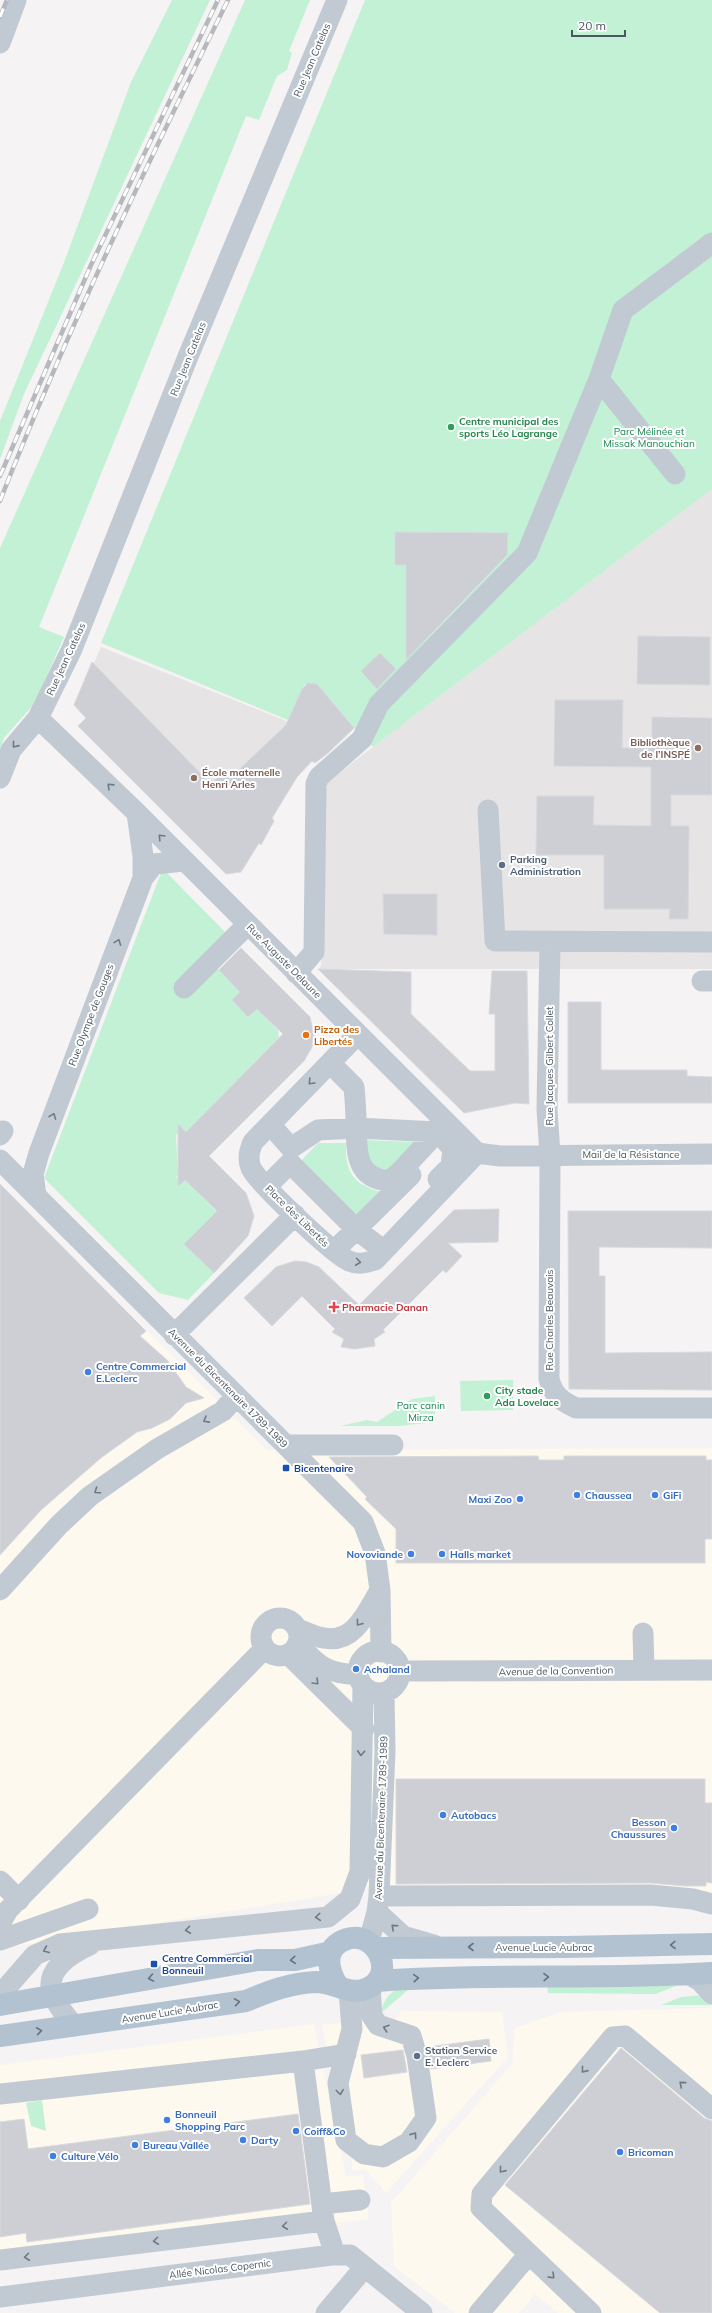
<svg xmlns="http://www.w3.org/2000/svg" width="712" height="2313" viewBox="0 0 712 2313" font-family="Mulish,sans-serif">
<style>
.commercial{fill:#fdf9ef}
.education{fill:#e6e4e5}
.green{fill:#c3f1d5}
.building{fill:#cdcfd5;stroke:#d7d9de}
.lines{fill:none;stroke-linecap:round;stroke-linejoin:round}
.minor{stroke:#c1cad2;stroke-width:21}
.major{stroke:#b3c2d1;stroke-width:22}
.rail-casing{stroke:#b5b8bd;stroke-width:4.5}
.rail{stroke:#fff;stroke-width:3;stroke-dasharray:9;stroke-linecap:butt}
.oneway{stroke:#6e7983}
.oneway2{stroke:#64717d}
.leisure-dot{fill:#2e9e5b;stroke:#fff;stroke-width:1.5}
.education-dot{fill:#8d6e63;stroke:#fff;stroke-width:1.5}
.service-dot{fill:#5c6f8a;stroke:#fff;stroke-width:1.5}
.food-dot{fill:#e8710a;stroke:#fff;stroke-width:1.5}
.health-dot{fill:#e0444e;stroke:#fff;stroke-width:1.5}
.shop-dot{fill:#3f7fe0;stroke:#fff;stroke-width:1.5}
.transit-dot{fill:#1a4fb4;stroke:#fff;stroke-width:1.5}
.labels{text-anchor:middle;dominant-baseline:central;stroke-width:4;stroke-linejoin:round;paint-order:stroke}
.street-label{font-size:10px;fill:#4a5661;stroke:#fff}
.leisure-label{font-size:10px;font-weight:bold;fill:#27864d;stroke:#fff;text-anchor:start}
.park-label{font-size:10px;fill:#17864f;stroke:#fff}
.education-label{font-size:10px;font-weight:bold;fill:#785e54;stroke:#fff;text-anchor:end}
.service-label{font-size:10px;font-weight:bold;fill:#4e5e75;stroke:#fff;text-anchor:start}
.food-label{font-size:10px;font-weight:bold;fill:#c56008;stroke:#fff;text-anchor:start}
.health-label{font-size:10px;font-weight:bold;fill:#be3a42;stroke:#fff;text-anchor:start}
.shop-label{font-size:10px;font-weight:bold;fill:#366cbe;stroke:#fff;text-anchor:start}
.transit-label{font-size:10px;font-weight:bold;fill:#164399;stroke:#fff;text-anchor:start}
</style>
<rect width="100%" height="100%" fill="#f5f3f3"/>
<path class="commercial" d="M0,1184L267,1450L712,1448V1891L364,1889L0,1949Z
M712,2008V2313H558L535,2294L519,2313H455L394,2266L391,2203L512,2064L515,2028L560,2012Z
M402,2011L502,2012L508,2057L386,2193L366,2170H352V2159L342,2140L322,2024L394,2021Z
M314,2024L346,2176L363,2175L369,2219L0,2267V2065Z"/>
<path class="education" d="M712,489V969H320L323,953V785Z
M101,647L289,722L310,685L352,731L302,764L241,868L76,705Z"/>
<path class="green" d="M172,0H210L24,394L0,459V421L63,265L131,82Z
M245,0H310L289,51L292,53L287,70L277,76L259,120L246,116L39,627L64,637L35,703L4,738L0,749V548Z
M365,0H712V489L373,747L357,731L317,684L311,683L304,685L288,720L101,643Z
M161,873H167L227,934L215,966L240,992L232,1000L248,1016L257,1009L278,1030L279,1038L186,1132L182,1129L176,1135L178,1174L176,1177L182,1182L185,1180L217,1212L185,1244L214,1273L188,1300L159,1293L44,1178Z
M364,1140L414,1142L416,1144L390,1172L369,1166Z
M318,1143H346C345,1172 353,1185 382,1192L357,1219L299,1163Z
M513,1380V1410L461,1411L460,1381Z
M435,1396V1422L399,1426H340L367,1420L377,1422L412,1399Z
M405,1984H415L381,2013C385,1996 390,1993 405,1984Z
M547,1985L676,1986L655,1994L548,1993Z
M703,1995L708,1999L711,2005H661L681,1997Z
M42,2100L46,2131L31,2126L26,2103Z"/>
<path class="building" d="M395,532L508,533L507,555L406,660V565H395Z
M638,636L710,637V685L637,684Z
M380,653L396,669L377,689L361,671Z
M92,662L211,784L224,772L229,779L286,725L302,689L308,683L317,684L354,728L328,753L315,763L312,761L297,777L272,818L274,821L261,845L259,843L241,872L226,874L78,726L86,718L74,705Z
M555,700H623L622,748H652V717L712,718V795H671V826H689L688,919H669L670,909H604V855H536L537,796H594L593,825L651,826V767L554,766Z
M383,894H437V935L384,934Z
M241,948L310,1017L314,1036L312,1047L304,1061L209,1156L246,1193L254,1216L248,1236L214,1273L184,1244L217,1211L185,1180L178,1186V1124L186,1132L283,1034L257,1009L248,1017L232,1000L240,992L219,970Z
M318,969L411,972V1014L470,1071H495V1014H489L492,971H527L529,1104L515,1103L464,1113Z
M568,1002H601V1070H687V1076L712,1077V1103H568Z
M0,1184L146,1331L140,1336L167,1360L186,1387L204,1398L186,1403L170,1419L152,1428L137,1432L102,1457L41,1510L0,1555Z
M499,1209L498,1242L448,1243L462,1256L446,1273L443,1270L383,1330L385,1332L374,1339L375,1346L355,1349L341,1347L344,1339L332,1332L335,1329L302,1296L272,1326L244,1298L276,1267L295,1261L306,1262L319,1267L359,1305L454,1210Z
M568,1211H712V1248L599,1247V1276H605V1353L712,1352V1390L569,1389Z
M538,1456L539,1460H564V1456H706V1460H712V1539H705V1563H396V1529L365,1499L367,1497L329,1457Z
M396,1779H705V1803H712V1883L706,1882V1886H685L651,1883L396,1884Z
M489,2039L491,2061L431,2069L427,2047Z
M621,2048L704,2118L712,2121V2313H660L505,2185Z
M403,2050L407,2072L364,2078L361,2055Z
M298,2114L310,2204L27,2242L26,2233L0,2237V2122L24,2119L28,2149Z"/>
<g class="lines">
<path class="minor" d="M0,43L16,0
M599,379L675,474
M38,718L137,813L477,1153L500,1156L712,1154
M0,778L11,750L38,718L72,649L187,359L337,0
M488,810L495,941L712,942
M137,813L143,856V878
M550,941L547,1109L550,1155L549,1379C553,1395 561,1401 576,1408H712
M296,973L314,952L316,784L319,777L362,739L379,704L527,553L599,379L623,310L712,243
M702,981H712
M184,988L247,925
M358,1034L253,1142C249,1151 247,1159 251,1168C259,1184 332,1253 349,1261C358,1265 365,1263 375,1260L477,1153
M336,1069L354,1087C355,1098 356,1110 356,1122C357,1150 354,1178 389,1181L399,1173L439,1130
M275,1130L291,1148L318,1130L356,1128L438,1132L453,1149L451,1166L438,1179L441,1181
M0,1135L3,1131
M0,1160L363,1522L375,1553L380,1590L381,1652
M272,1181L290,1163L357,1230L378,1246
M36,1196L33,1174L39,1153L143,878L154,864L184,861
M338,1247L411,1175
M174,1335L295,1215
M286,1445H393
M0,1590L59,1525L90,1496L157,1449L223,1411L236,1396
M261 1637a19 19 0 1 1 38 0a19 19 0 1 1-38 0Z
M298,1629C306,1632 315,1637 324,1638C354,1644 367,1612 380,1590
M643,1633L644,1670
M300,1646C320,1668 328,1673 358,1675
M358 1672a21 21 0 1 1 42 0a21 21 0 1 1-42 0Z
M288,1654L364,1729
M400,1671L712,1670
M0,1881L19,1900
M379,1896L651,1895L693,1899L712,1904
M377,1912L403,1936L434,1945
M2,1920L8,1910L265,1648
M0,1940L88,1909
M369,1941L377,1912L379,1896L385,1751L384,1693
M688,1974L700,1981L712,1994
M349,1991L352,2029L338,2083L346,2140L364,2154L383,2157L409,2142L426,2118L417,2056L411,2036L378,2025L372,2016L370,1987
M0,1995L35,1955L60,1944L328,1917L350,1899L360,1872L363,1686
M74,2026C67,2017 57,2006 53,1995C43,1970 72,1953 90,1945
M303,2061L346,2054
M0,2094L303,2061L324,2221L332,2245V2255
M322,2204L360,2200
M0,2260L324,2221
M0,2297L332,2255H350L422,2313
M326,2313L364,2268
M479,2313L529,2254
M591,2313L481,2208L482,2194L613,2037L625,2036L712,2109"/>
<path class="major" d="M377,1948L566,1947L712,1944
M377,1981C489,1973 601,1980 712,1973
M0,2005L258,1960H295L331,1952
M0,2036L246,2001C269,1991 291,1983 316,1982C335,1982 351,1997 368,1988C397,1975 377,1930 347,1939C323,1947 327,1969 338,1986"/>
<defs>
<path id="rail" d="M0,17L7,0
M0,476L91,265L218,0
M0,501C67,330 147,165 228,0"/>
</defs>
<use href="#rail" class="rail-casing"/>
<use href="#rail" class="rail"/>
</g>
<defs><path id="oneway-chevron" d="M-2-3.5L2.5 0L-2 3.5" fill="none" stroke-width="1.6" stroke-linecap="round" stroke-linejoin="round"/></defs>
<g class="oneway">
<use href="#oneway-chevron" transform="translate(15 745) rotate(129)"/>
<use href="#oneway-chevron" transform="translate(110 786) rotate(-136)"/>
<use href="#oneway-chevron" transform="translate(161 837) rotate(-134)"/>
<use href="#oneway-chevron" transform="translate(118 942) rotate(-69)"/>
<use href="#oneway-chevron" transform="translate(311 1082) rotate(134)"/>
<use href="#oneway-chevron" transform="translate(53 1116) rotate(-69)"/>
<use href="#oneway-chevron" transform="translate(358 1262) rotate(7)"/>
<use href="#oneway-chevron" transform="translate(206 1420) rotate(151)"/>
<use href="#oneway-chevron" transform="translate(97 1491) rotate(145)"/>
<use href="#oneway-chevron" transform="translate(359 1623) rotate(128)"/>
<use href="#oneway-chevron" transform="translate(316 1682) rotate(45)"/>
<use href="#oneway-chevron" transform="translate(361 1753) rotate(93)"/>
<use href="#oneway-chevron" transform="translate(318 1917) rotate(175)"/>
<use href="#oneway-chevron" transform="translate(394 1927) rotate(-138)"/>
<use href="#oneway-chevron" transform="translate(188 1930) rotate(173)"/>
<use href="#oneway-chevron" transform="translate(46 1950) rotate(157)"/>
<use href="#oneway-chevron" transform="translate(386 2028) rotate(-162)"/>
<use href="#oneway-chevron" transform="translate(584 2070) rotate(129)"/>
<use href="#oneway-chevron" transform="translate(682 2084) rotate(-140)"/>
<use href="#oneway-chevron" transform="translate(340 2092) rotate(83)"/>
<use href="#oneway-chevron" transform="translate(414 2135) rotate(-55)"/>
<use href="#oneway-chevron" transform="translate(502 2170) rotate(129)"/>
<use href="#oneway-chevron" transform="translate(285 2226) rotate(173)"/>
<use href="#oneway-chevron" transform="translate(156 2241) rotate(173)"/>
<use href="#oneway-chevron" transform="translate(27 2257) rotate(173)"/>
<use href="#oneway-chevron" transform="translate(552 2276) rotate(44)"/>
</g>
<g class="oneway2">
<use href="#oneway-chevron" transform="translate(673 1945) rotate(179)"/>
<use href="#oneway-chevron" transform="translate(471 1947) rotate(-180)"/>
<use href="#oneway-chevron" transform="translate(293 1960) rotate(175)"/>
<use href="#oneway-chevron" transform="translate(546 1977) rotate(-1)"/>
<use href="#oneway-chevron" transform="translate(151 1978) rotate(170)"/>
<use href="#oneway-chevron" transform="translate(416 1978) rotate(-4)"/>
<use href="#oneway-chevron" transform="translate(237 2002) rotate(-9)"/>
<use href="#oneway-chevron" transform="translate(39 2031) rotate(-8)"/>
</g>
<g class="leisure-dot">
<circle cx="451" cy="427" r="4"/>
<circle cx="487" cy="1396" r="4"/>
</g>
<g class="education-dot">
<circle cx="698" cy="748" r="4"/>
<circle cx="194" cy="778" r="4"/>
</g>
<g class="service-dot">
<circle cx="502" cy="865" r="4"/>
<circle cx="417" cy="2056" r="4"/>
</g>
<circle class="food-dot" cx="306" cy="1035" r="4"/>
<path class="health-dot" d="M332 1301h4v4h4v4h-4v4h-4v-4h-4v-4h4z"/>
<g class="shop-dot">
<circle cx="88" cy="1372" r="4"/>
<circle cx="577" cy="1495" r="4"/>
<circle cx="655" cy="1495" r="4"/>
<circle cx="520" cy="1499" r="4"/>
<circle cx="411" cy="1554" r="4"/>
<circle cx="442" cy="1554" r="4"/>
<circle cx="356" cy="1669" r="4"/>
<circle cx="443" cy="1815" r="4"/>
<circle cx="674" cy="1828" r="4"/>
<circle cx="167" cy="2120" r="4"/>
<circle cx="296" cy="2131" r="4"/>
<circle cx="243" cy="2140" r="4"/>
<circle cx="135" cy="2145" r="4"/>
<circle cx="620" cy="2152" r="4"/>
<circle cx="53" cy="2156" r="4"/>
</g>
<g class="transit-dot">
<rect x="282" y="1464" width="8" height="8" rx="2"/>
<rect x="150" y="1960" width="8" height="8" rx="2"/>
</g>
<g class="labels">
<g class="street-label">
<text transform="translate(312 60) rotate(-67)">Rue Jean Catelas</text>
<text transform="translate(188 359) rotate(-68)">Rue Jean Catelas</text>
<text transform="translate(66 659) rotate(-65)">Rue Jean Catelas</text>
<text transform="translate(284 961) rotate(45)">Rue Auguste Delaune</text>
<text transform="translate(91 1015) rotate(-69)">Rue Olympe de Gouges</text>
<text transform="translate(549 1066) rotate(-90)">Rue Jacques Gilbert Collet</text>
<text x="631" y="1154">Mail de la Résistance</text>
<text transform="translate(297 1216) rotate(44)">Place des Libertés</text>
<text transform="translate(549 1320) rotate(-90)">Rue Charles Beauvais</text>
<text transform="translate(228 1388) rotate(45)">Avenue du Bicentenaire 1789-1989</text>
<text transform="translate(556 1671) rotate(-1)">Avenue de la Convention</text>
<text transform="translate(381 1818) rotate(-88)">Avenue du Bicentenaire 1789-1989</text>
<text x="544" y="1947">Avenue Lucie Aubrac</text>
<text transform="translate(170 2012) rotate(-9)">Avenue Lucie Aubrac</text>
<text transform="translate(220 2269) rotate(-7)">Allée Nicolas Copernic</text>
</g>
<g class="leisure-label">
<text x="459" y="421">Centre municipal des<tspan x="459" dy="12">sports Léo Lagrange</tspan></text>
<text x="495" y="1390">City stade<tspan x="495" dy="12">Ada Lovelace</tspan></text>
</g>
<g class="park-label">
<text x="649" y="431">Parc Mélinée et<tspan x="649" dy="12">Missak Manouchian</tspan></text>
<text x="421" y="1405">Parc canin<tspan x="421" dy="12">Mirza</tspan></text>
</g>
<g class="education-label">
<text x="690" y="742">Bibliothèque<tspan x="690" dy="12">de l’INSPÉ</tspan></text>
<text x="202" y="772" text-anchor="start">École maternelle<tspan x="202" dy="12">Henri Arles</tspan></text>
</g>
<g class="service-label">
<text x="510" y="859">Parking<tspan x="510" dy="12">Administration</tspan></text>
<text x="425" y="2050">Station Service<tspan x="425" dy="12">E. Leclerc</tspan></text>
</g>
<g class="food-label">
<text x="314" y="1029">Pizza des<tspan x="314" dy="12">Libertés</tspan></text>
</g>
<g class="health-label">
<text x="342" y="1307">Pharmacie Danan</text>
</g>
<g class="shop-label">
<text x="96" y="1366">Centre Commercial<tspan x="96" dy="12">E.Leclerc</tspan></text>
<text x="585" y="1495">Chaussea</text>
<text x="663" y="1495">GiFi</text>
<text x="512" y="1499" text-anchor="end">Maxi Zoo</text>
<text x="403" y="1554" text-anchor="end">Novoviande</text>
<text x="450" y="1554">Halls market</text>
<text x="364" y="1669">Achaland</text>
<text x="451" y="1815">Autobacs</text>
<text x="666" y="1822" text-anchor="end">Besson<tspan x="666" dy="12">Chaussures</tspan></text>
<text x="175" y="2114">Bonneuil<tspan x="175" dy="12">Shopping Parc</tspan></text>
<text x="304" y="2131">Coiff&amp;Co</text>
<text x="251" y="2140">Darty</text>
<text x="143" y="2145">Bureau Vallée</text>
<text x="628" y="2152">Bricoman</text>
<text x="61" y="2156">Culture Vélo</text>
</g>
<g class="transit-label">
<text x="294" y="1468">Bicentenaire</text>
<text x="162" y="1958">Centre Commercial<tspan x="162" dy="12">Bonneuil</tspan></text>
</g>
</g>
<path d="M572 30v6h53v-6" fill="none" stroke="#4a5661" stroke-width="2"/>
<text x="578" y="30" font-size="12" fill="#4a5661" stroke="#ffffff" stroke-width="3" paint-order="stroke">20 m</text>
</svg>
